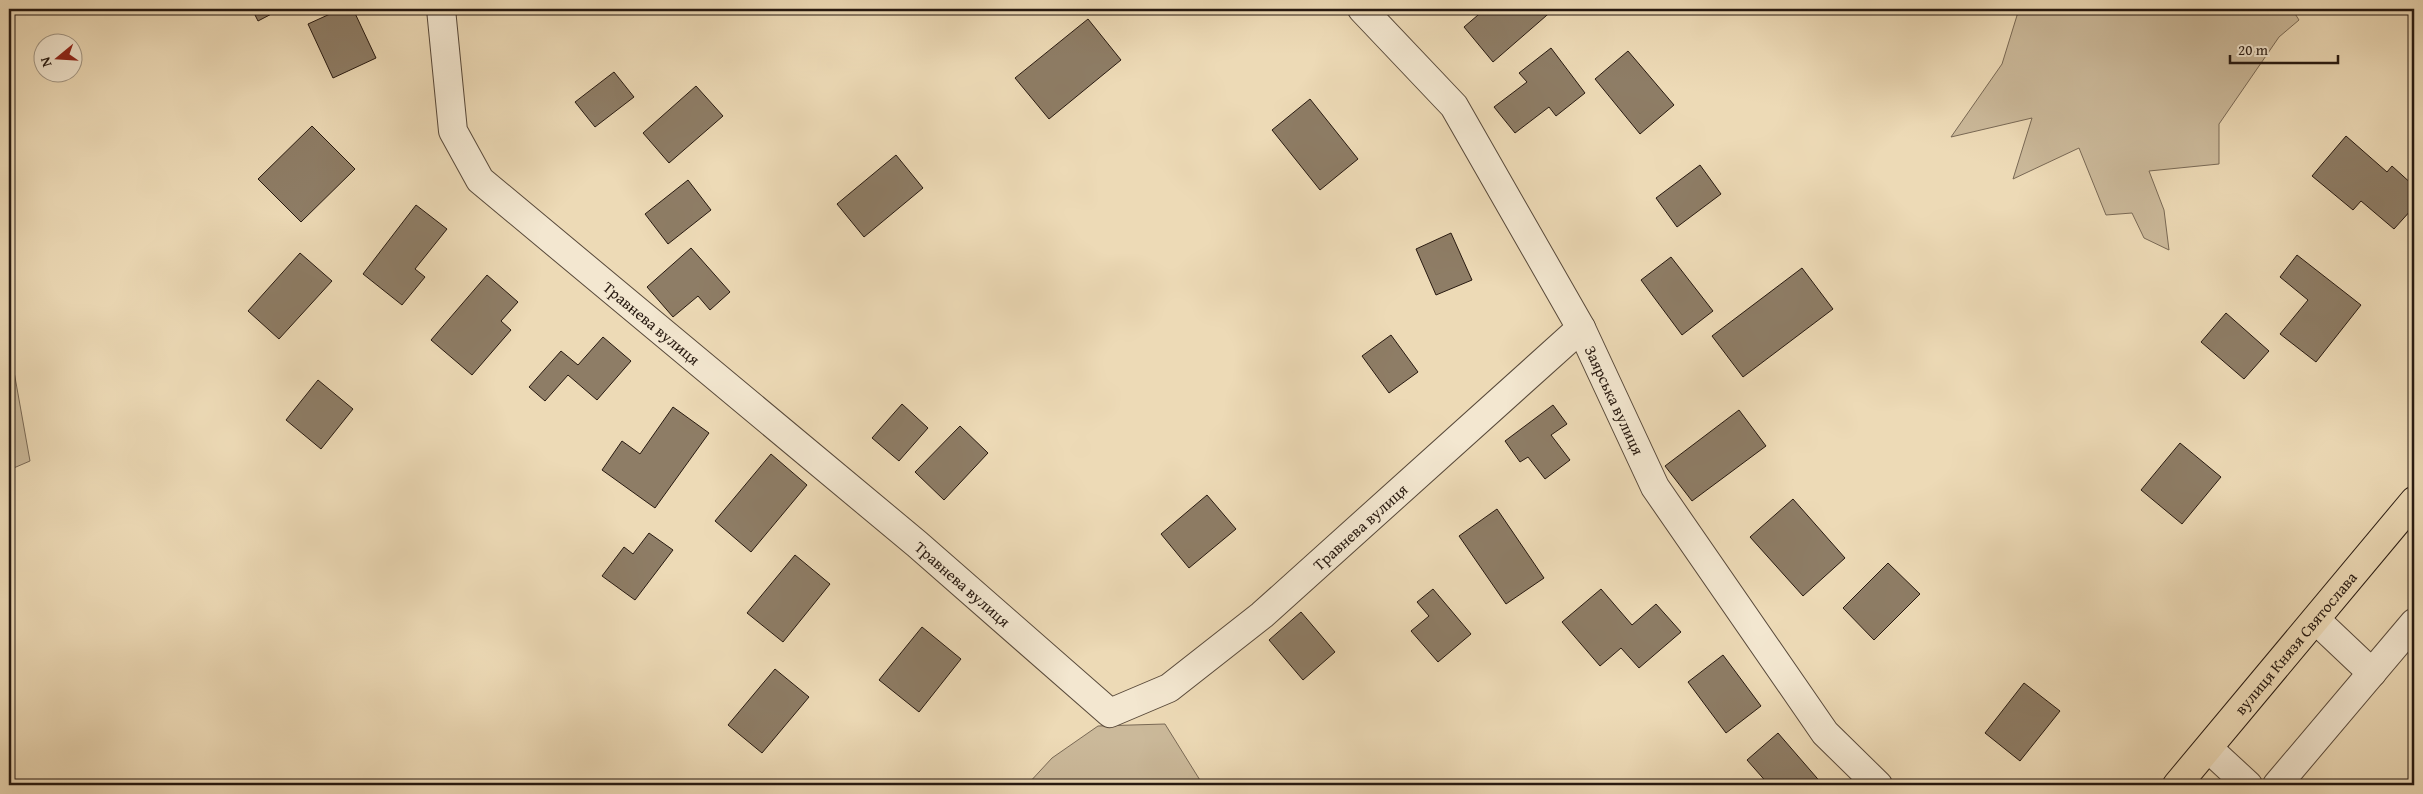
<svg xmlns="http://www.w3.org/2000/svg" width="2423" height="794" viewBox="0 0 2423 794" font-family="'Gentium Book Plus',serif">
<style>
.green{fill:#cbb99a;stroke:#796955}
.building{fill:#8e7d66;stroke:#271910}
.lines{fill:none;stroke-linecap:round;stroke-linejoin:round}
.minor-casing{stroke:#58493a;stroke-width:30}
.major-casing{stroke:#271910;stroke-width:30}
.minor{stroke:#f3e7d0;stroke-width:28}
.major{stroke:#eddab6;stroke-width:28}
.labels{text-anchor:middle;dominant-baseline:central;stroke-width:5;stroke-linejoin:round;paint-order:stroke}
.street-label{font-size:16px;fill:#271910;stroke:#f3e7d0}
</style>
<rect width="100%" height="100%" fill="#eddab6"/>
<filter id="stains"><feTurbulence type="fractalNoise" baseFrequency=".004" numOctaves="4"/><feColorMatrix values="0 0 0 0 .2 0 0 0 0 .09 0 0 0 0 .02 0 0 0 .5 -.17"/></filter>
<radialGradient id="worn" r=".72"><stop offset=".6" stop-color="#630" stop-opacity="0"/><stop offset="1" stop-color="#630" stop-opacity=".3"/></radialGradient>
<path class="green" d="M2019,9H2292L2299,20L2279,37L2219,124V164L2149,171L2164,210L2169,250L2144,238L2132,213L2106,215L2079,148L2013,179L2032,118L1951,137L2002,64Z
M9,356L13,366L30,461L9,470Z
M1165,724L1203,785H1027L1052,758L1098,726Z"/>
<path class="building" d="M252,9H281L258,21Z
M341,9H353L376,58L333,78L308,24Z
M1485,9H1554L1493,62L1464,27Z
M1088,19L1121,60L1049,119L1015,78Z
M1551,48L1585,93L1556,116L1549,107L1515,133L1494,107L1527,82L1519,73Z
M1628,51L1674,105L1640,134L1595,79Z
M614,72L634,97L595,127L575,102Z
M696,86L723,116L669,163L643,133Z
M1310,99L1358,159L1320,190L1272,130Z
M312,126L355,169L301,222L258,179Z
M2346,136L2387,172L2392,166L2414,186V211L2412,209L2394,229L2361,201L2353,210L2312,176Z
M896,155L923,188L864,237L837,204Z
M1700,165L1721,194L1677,227L1656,198Z
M688,180L711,210L668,244L645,214Z
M416,205L447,229L415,269L425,277L402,305L363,274Z
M1451,233L1472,280L1436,295L1416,249Z
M691,248L730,292L710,310L698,296L673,317L647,287Z
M300,253L332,281L279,339L248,311Z
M2297,255L2361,305L2316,362L2280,334L2308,300L2280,277Z
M1671,257L1713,311L1682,335L1641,280Z
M1802,268L1833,309L1743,377L1712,336Z
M487,275L518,302L501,321L511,330L472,375L431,340Z
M2226,313L2269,351L2244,379L2201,342Z
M1391,335L1418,372L1389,393L1362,356Z
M603,337L631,361L597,400L568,375L545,401L529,387L561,351L578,365Z
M318,380L353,409L321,449L286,420Z
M902,404L928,428L899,461L872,438Z
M1553,405L1567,424L1551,435L1570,460L1545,479L1528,457L1520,462L1505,441Z
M673,407L709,433L655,508L602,470L622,441L640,454Z
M1739,410L1766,446L1692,501L1665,466Z
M960,426L988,453L944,500L915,472Z
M2180,443L2221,477L2182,524L2141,490Z
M771,454L807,485L751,552L715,521Z
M1207,495L1236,529L1189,568L1161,534Z
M1793,499L1845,558L1803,596L1750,537Z
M1497,509L1544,578L1506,604L1459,536Z
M649,533L673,550L635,600L602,576L624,547L633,554Z
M795,555L830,584L783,642L747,613Z
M1888,563L1920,594L1874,640L1843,608Z
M1433,589L1471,634L1438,662L1411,631L1429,616L1417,602Z
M1601,589L1632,625L1656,604L1681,632L1639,668L1621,648L1600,666L1562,622Z
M1301,612L1335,652L1303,680L1269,640Z
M922,627L961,659L919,712L879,680Z
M1723,655L1761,706L1726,733L1688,682Z
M775,669L809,697L762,753L728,725Z
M2024,683L2060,711L2020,761L1985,733Z
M1778,733L1823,785H1769L1747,760Z"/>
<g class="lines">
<defs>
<g id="minor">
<path id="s1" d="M441,9L453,131L480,180L917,544L1110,713L1169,688L1262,615L1581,328"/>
<path id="s2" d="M1362,9L1454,106L1581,328L1655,487L1825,733L1878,785"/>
<path d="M2316,620L2372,673"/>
<path d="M2209,749L2248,785"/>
<path d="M2277,785L2414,623"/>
</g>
<g id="major">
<path id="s3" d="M2177,785L2414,501"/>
</g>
</defs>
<use href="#minor" class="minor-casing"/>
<use href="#major" class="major-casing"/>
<use href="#minor" class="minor"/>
<use href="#major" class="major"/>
</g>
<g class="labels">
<g class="street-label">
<text stroke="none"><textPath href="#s1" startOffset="402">Травнева вулиця</textPath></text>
<text stroke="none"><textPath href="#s2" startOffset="469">Заярська вулиця</textPath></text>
<text stroke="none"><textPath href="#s1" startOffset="1318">Травнева вулиця</textPath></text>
<text stroke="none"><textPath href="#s1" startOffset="808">Травнева вулиця</textPath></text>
<text stroke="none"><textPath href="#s3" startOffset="185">вулиця Князя Святослава</textPath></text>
</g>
</g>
<rect width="2423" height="794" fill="none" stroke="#eddab6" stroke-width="30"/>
<rect x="10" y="10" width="2403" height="774" fill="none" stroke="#271910" stroke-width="2.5"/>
<rect x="15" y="15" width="2393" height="764" fill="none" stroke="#271910"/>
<g transform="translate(58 58) rotate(252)"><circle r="24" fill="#f3e7d0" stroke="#a19583"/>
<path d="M0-4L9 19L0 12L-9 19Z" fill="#8f2418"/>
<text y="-8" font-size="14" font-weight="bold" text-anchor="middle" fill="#271910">N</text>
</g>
<path d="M2230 55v8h108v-8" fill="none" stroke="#271910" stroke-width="2.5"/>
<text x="2238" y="55" font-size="15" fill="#271910" stroke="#f3e7d0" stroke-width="4" paint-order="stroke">20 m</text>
<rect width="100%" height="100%" filter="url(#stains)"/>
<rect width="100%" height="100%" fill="url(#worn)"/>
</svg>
